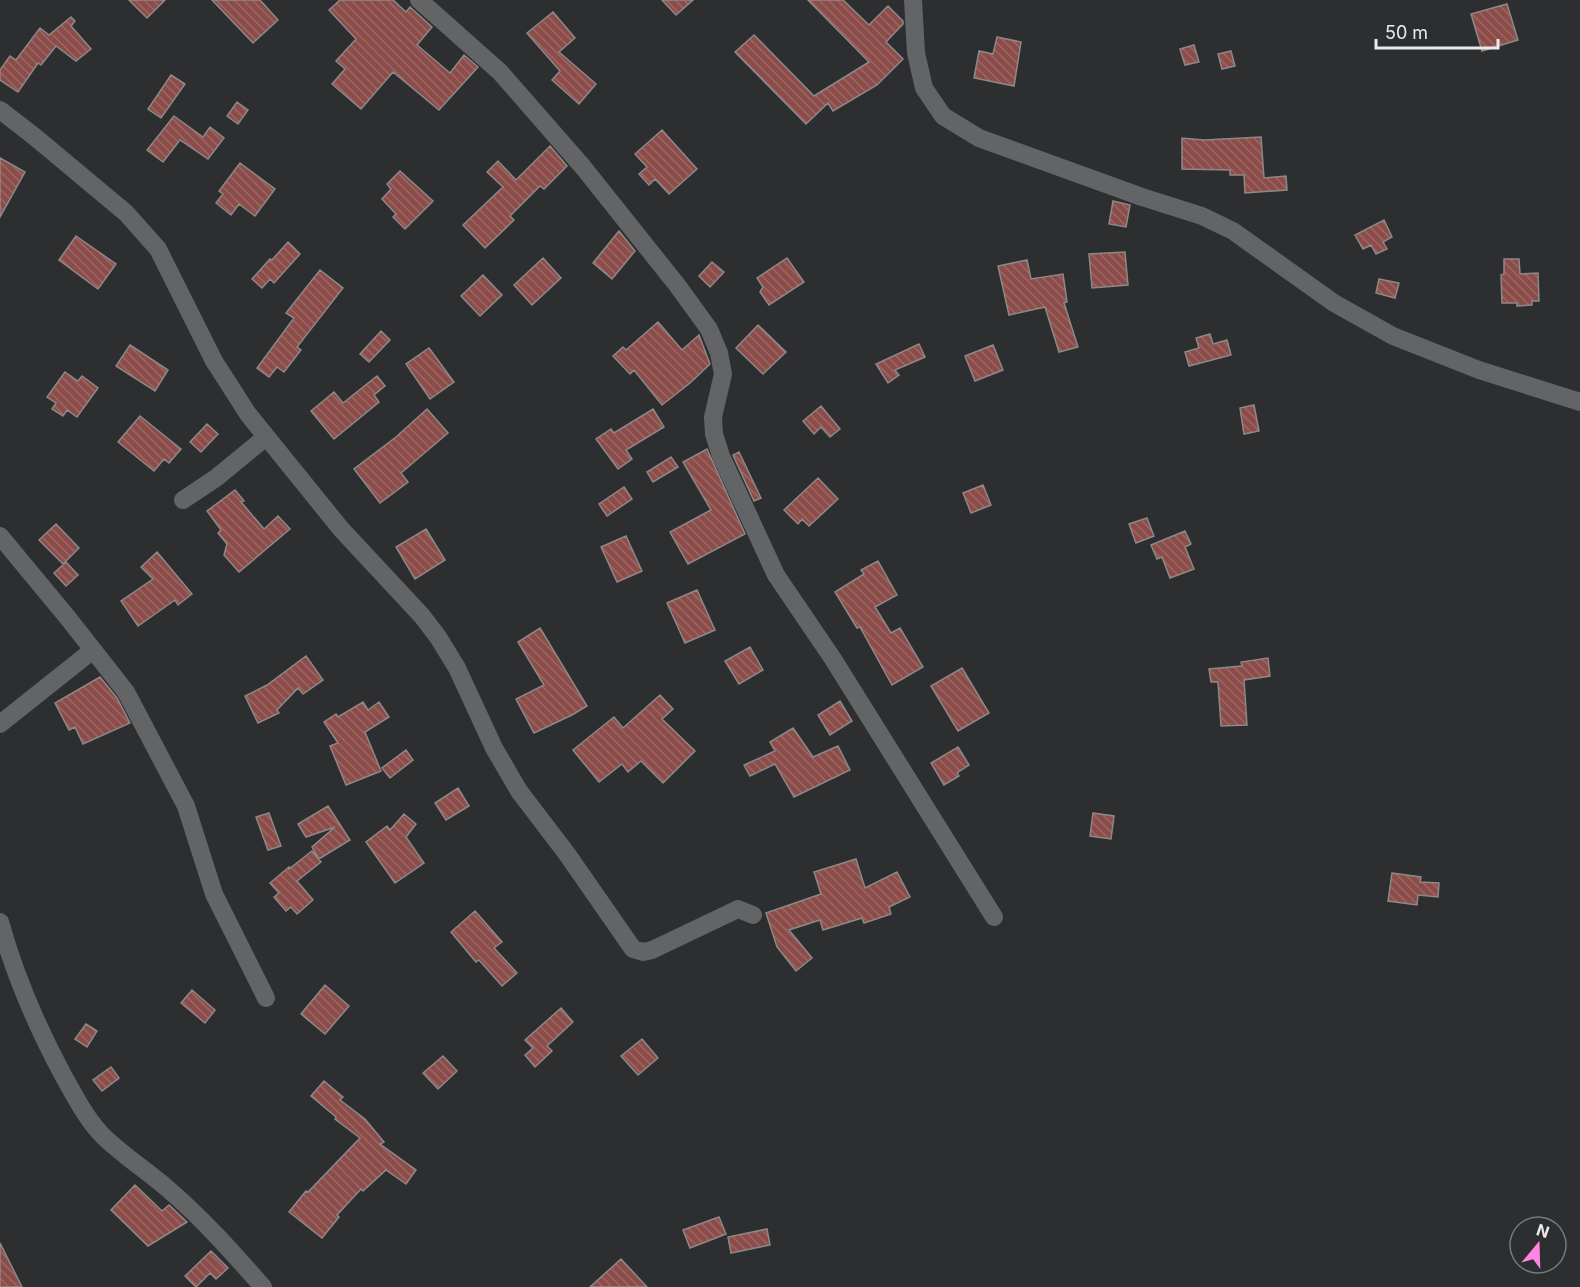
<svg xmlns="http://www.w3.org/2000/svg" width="1580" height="1287" viewBox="0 0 1580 1287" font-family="Inter,sans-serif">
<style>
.building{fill:url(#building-back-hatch);stroke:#8d8989;stroke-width:1.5}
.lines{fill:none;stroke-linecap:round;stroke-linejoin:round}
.minor{stroke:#626466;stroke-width:18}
</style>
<defs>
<pattern id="building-back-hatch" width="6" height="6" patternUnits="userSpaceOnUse" patternTransform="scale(1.5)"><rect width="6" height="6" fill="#8c4c4a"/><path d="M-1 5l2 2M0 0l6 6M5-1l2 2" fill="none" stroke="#9c6664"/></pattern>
</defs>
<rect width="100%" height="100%" fill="#2c2e30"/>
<path class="building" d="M129,0H165L147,18Z
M212,0H260L278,20L253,43Z
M340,0H393L406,12L410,7L432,27L417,45L450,73L464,55L478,67L439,110L393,72L361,109L332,84L345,69L336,61L356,39L329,10Z
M662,0H693L676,15Z
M808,0H843L869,25L888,6L903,21V24L886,42L903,59L877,85L833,111L828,103L806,124L735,52L754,35L814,96L869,62Z
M1507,4L1518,40L1482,51L1471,14Z
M553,12L575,38L559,52L596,84L579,104L552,80L560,71L527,33Z
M71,17L75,21L71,26L91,49L76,61L56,46L41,65L38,63L18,92L0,80V70L10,56L16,60L40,28L49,35Z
M997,37L1021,42L1014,86L974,78L979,51L993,54Z
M1194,45L1199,62L1185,65L1180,49Z
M1231,51L1235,66L1222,69L1218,54Z
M171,75L185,84L161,118L148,109Z
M237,102L248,110L238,124L227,116Z
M174,116L203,137L210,127L224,138L208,159L180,140L163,162L147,150Z
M662,130L697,169L669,194L655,179L649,185L639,174L647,167L635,154Z
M1261,137L1264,178L1286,176L1287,190L1245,193L1244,175H1230V170L1182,169V138L1204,140Z
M550,146L567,166L544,189L540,186L510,216L514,220L485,248L463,225L503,187L487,172L498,161L516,180Z
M0,158L25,172L0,217Z
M240,163L275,189L255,216L239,204L231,215L216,203L223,194L219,191Z
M400,171L433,201L405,229L393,217L396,214L382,199L391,189L387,184Z
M1113,201L1130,205L1126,227L1109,224Z
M1384,220L1392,237L1383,242L1387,249L1376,254L1371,245L1363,249L1355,235Z
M619,231L635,251L612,279L593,263Z
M76,236L116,264L98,289L59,260Z
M288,242L300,254L274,283L270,279L262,288L252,279L270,259L272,260Z
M1125,252L1128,285L1092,288L1089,254Z
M543,258L561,278L532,305L514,285Z
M787,258L804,282L769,305L760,292L763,287L757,278Z
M1504,259H1519L1520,274L1538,273L1539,301H1532V305L1517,306V303H1502L1501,275L1504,274Z
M1027,260L1031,279L1063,274L1067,302L1064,303L1078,347L1059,352L1045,307L1009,315L998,266Z
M712,262L724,272L710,287L699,276Z
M320,270L343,288L297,347L301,350L284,372L277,367L269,377L257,368L294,318L286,313Z
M483,275L502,295L480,316L461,296Z
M1379,279L1399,283L1395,298L1376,293Z
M658,322L682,350L699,335L710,364L690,383L662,405L634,370L630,374L613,356L623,347L626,350Z
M758,325L786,352L763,374L736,348Z
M381,331L390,340L369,362L360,354Z
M1210,334L1213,344L1227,340L1231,355L1189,366L1185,352L1199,348L1196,338Z
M919,344L925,357L895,370L899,375L888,383L876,364Z
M130,345L168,370L155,391L116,366Z
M993,345L1003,370L975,381L965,356Z
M429,348L454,382L430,399L406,364Z
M65,372L78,381L82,376L98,388L77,417L67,410L63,416L52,409L56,403L47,397Z
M377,376L385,386L374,395L379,402L334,439L311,411L334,392L343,403Z
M1254,405L1259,431L1244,434L1240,408Z
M821,406L840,429L830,437L821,427L814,434L803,421Z
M427,409L448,433L401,473L408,482L380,503L354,469L396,437Z
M653,409L664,427L626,450L632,459L618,469L596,439L611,429L614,433Z
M140,416L181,449L169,463L164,459L154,471L118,442Z
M207,424L218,434L201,452L190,442Z
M707,449L745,534L688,564L670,532L711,510L683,462Z
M739,452L761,498L754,501L733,455Z
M671,457L678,467L653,482L647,472Z
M818,478L838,499L809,526L802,519L798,524L784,510Z
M983,485L991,505L971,513L963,493Z
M624,487L632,499L607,516L599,504Z
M235,490L244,501L241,502L264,529L278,516L290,529L239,572L224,555L227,544L218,533L221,530L207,511Z
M1147,518L1154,536L1136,543L1129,524Z
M56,524L79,548L63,564L39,540Z
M426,529L445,560L415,579L396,547Z
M1185,531L1191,544L1185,547L1194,569L1170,578L1162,557L1157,559L1151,545Z
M626,536L642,571L617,582L601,547Z
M157,552L192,594L178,605L175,600L138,626L121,601L153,579L141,567Z
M878,561L897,595L875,607L891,633L900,628L923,667L892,685L860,627L857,628L835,592L864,574L861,570Z
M66,562L78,575L66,586L54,573Z
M697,590L715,630L685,643L667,603Z
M540,628L587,706L572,715L534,733L516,699L544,685L518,642Z
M750,647L763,670L739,684L725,661Z
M306,656L323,680L303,694L298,688L277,710L279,713L258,723L245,696L267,685Z
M1268,658L1270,676L1244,680L1247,725L1221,726L1218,682H1211L1209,669L1242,666L1241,662Z
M962,668L989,713L958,731L931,686Z
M100,677L117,698L130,723L83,744L75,727L69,730L55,703Z
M660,695L673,709L662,719L695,751L663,783L641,761L628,772L622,764L599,782L573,750L614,717L623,728Z
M840,701L852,721L830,735L818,715Z
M363,702L368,710L379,702L389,717L365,732L381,771L346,785L330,746L338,743L324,722L336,714L338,717Z
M793,728L813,757L838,746L850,770L794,797L775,764L750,776L744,765L775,751L770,742Z
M958,747L969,765L957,773L959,776L944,785L931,763Z
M406,750L413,760L390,778L382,768Z
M458,788L469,806L446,820L435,803Z
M328,806L350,840L319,859L312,847L335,827L306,837L298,824Z
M269,813L281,846L268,850L256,817Z
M1093,813L1114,816L1111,839L1090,836Z
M404,814L416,824L406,837L424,863L395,883L366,842L387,826L390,830Z
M312,851L321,862L297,881L313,900L297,914L291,907L286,911L274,897L279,893L270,883L289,867V869Z
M856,859L865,888L897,872L910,897L889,907L891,914L864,923L862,918L823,930L820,920L789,930L812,958L796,971L777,947L766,913L821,894L814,872Z
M1392,873L1421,877L1420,882L1439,883L1438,897L1418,895L1417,905L1388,901Z
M475,911L502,942L494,948L517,973L502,986L479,960L476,962L451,932Z
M325,985L349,1006L325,1034L301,1014Z
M192,990L215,1010L205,1023L181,1003Z
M561,1008L573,1022L547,1046L552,1051L535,1067L525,1055L533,1048L525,1040Z
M86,1024L97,1031L87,1047L75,1039Z
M642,1039L658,1058L638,1075L621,1056Z
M443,1056L457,1071L438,1089L423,1073Z
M111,1067L119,1078L102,1091L93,1080Z
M324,1081L343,1097L340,1100L365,1119L384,1142L380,1144L416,1170L406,1184L386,1170L363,1191L361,1189L337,1215L339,1217L322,1238L289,1212L306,1191L308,1192L360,1138L335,1119L336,1117L311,1096Z
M135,1185L162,1211L169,1205L187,1222L148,1246L111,1210Z
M719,1217L726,1234L690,1248L683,1230Z
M767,1229L770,1245L731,1253L728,1237Z
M0,1243L22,1287H0Z
M211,1251L228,1268L216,1279L210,1273L196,1287L185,1276Z
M621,1259L647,1287H590Z"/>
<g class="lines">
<path class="minor" d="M419,0L500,72L583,167L677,285L709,329L719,353L723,374L713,417L714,434L721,456L776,575L833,659L994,917
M913,0L916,53L924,88L943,116L979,138L1142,197L1202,216L1233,231L1334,303L1393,336L1479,370L1580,402
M0,110L35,137L126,213L158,249L214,361L248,414L341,529L422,616L438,637L457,668L494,748L519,791L567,854L633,949L643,952L652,950L738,909L753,915
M183,500L216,478L266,437
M0,536L68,618L126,692L186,806L214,894L266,998
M0,724L93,650
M0,922C15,976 37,1027 64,1077C76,1098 87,1120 104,1137C124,1156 147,1171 168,1189C203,1219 233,1253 263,1287"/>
</g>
<g transform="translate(1538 1245) rotate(19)"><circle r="28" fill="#2c2e30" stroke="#78797b" stroke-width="1.5"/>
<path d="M0-4.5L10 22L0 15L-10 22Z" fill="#fe86e0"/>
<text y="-9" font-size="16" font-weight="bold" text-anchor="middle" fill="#e9eaec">N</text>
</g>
<path d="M1376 39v9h122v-9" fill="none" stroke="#e9eaec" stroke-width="3"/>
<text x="1385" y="39" font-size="18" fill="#e9eaec" stroke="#2c2e30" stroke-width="4.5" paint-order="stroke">50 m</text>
</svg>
